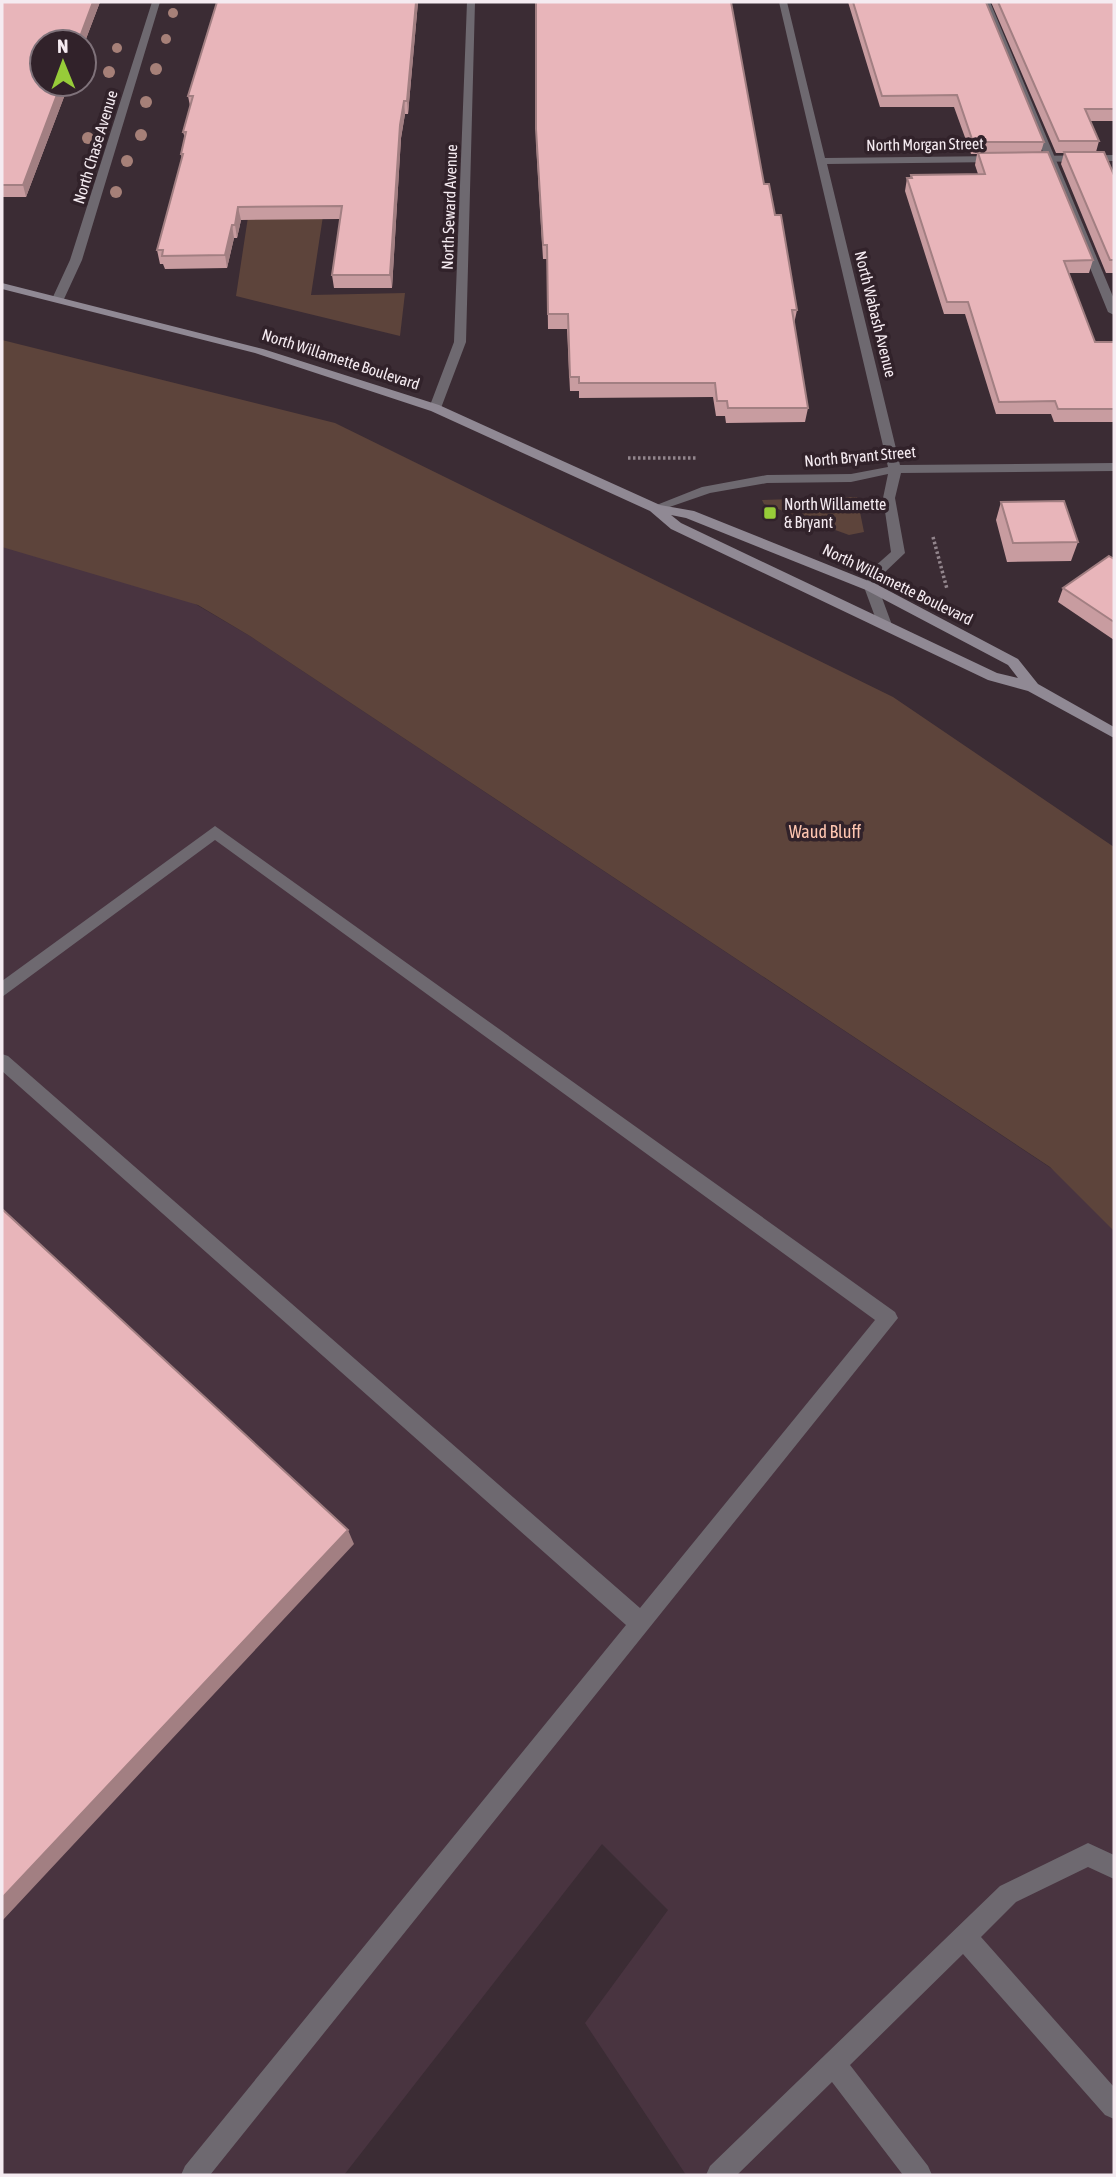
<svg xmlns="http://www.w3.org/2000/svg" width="1116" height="2177" viewBox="0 0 1116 2177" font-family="'Asap Condensed',sans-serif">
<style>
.built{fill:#493440}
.green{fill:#5d443b}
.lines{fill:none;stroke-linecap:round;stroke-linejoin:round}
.path{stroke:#93868d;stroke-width:3.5;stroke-dasharray:2.5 2.5;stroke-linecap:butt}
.lane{fill:#6e6970;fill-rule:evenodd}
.street{fill:#6e6970;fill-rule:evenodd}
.secondary{fill:#908994;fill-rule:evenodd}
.tree{fill:#a68078}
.wall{fill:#c89ca0}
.shaded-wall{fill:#a27f82}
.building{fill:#e8b5ba;stroke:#a27f82;stroke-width:2}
.poi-dot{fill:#97cc39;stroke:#31222a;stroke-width:2.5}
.labels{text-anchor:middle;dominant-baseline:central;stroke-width:7;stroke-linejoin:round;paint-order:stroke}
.far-street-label{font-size:16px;fill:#f5ebf1;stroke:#31222a}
.far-poi-label{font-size:16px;fill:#f5ebf1;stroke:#31222a;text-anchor:start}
.park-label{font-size:18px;fill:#fec5b0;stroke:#31222a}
</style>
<rect width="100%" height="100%" fill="#3b2c34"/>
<path class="built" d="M2,531L161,584L250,636L1114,1210V2175H686L585,2023L668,1910L602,1844L344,2175H2Z"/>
<path class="green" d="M323,216L311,295L405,293L400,336L236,296L248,217Z
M2,340L335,423L893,697L1114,847V1231L1050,1167L250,636L198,605L2,547Z
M857,497L864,532L849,535L764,504L762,500Z"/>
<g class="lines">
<path class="path" d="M628,458H696
M933,537L947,589"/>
<path class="lane" d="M982,2H990L1114,299V315L1108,312Z
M215,826L895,1312L898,1318L210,2175H181L185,2166L626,1625L2,1071V1054L8,1056L640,1608L875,1320L215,840L2,997V981Z
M1088,1843L1114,1855V1879L1088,1867L1016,1902L981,1937L1114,2087V2119L1105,2115L963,1954L850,2065L928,2166L932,2175H903L832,2082L737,2175H706L710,2166L1000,1886Z"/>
<path class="street" d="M152,2H160L82,260L64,299L54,301L52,299L70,260Z
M467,2H475L466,342L441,408L435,412L429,408L454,342Z
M779,2H787L825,158L999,156L1004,159L999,162L827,164L900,465L1114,463V471L901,473L895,498L905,553L884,573L878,587L892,625L885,630L878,625L864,587L873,568L891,552L883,498L888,474L851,482L767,483L710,493L655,512L649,508L702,487L767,475L851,474L888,467Z
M1114,155V161L1027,162L1022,159L1027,156Z"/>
<path class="secondary" d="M2,283L263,349L439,405L660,505L694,511L876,584L1018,659L1038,684L1114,727V738L1028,691L988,680L671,529L650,511L431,411L255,353L2,289ZM671,515L686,518L866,590L1008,665L1018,678L997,673L681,523Z"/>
</g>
<g class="tree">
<circle cx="173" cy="13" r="5"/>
<circle cx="166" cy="39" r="5"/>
<circle cx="117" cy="48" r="5"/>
<circle cx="156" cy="69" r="6"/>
<circle cx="109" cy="72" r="6"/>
<circle cx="146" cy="102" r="6"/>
<circle cx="141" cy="135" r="6"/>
<circle cx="88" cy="138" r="6"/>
<circle cx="127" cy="161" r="6"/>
<circle cx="116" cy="192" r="6"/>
</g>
<path class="wall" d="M2,2H100L26,197H2Z
M418,2L408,114H405L401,138L392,288H334L332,275L340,219L241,220L237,238H234L227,268L165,269L163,264H160L157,250L182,159L181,154L185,138L183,132L190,106L188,96Z
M536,2L764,184L775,215L797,310L794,324L808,408L805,422L726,423L725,416H716L713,397L579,398V391H570L567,329H548L547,259H543L536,143Z
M848,2H986L1044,142L1041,152L1093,260L1089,273H1069L1095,342H1114V422H1054L1051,414H996L965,314H944L905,191L907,178H910L911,175L978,174L975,165L977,154H971L954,107H880Z
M991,2H1114V121H1090L1099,141L1096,152L1114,175V273H1106L1061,164L1064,153H1056Z
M1001,502L1078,542L1071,561L1007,562L996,520Z
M1114,559V640L1058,602L1063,588Z"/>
<path class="shaded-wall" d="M93,2H100L84,44V42H78Z
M416,2H418L408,114L407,101Z
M61,84H69L26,197L23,185Z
M404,101L405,114L401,138L392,288L390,275L400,125Z
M238,207L241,220L237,238L235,225Z
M232,225L234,238L227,268L225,255Z
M348,1530L354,1544L2,1921V1898Z"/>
<path class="building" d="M2,2H93L78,42H42V84H61L23,185H2Z
M217,2H416L407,101H404L400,125L390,275H332L342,206L238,207L235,225H232L225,255L162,256L163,250H157L183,154H181L186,132H183L193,96H188Z
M536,2H731L764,184H769L775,215H781L797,310H792L808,408H728L727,401H717L715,383H579V377H570L568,314H548L547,245H543L536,129Z
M853,2H986L1044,142H973L957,95L882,96Z
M998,2H1114V109H1085L1099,141H1059Z
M1048,152L1093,260L1064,261L1095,342H1114V409H1058L1055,401L999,402L968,302H947L907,178H912L911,175L985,174L978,153Z
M1064,152H1104L1114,175V260H1110Z
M1064,501L1078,542L1013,543L1001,502Z
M1109,556L1114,559V622L1063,588Z
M2,1209L348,1530L2,1898Z"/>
<rect class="poi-dot" x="763" y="506" width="14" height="14" rx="3.5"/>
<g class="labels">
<g class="far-street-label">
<text transform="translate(925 144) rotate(-1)">North Morgan Street</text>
<text transform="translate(95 147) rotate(-73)">North Chase Avenue</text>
<text transform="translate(449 207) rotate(-88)">North Seward Avenue</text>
<text transform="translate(876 314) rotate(76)">North Wabash Avenue</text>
<text transform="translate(341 359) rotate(18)">North Willamette Boulevard</text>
<text transform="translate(860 456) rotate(-5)">North Bryant Street</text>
<text transform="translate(898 584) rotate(26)">North Willamette Boulevard</text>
</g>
<g class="far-poi-label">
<text x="784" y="504">North Willamette<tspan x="784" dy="18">&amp; Bryant</tspan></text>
</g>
<g class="park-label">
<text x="825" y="831">Waud Bluff</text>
</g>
</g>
<rect width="1116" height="2177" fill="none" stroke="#f5ebf1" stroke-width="7"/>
<g transform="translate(63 63) rotate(359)"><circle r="33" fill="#31222a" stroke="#7f727a" stroke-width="2"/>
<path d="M0-5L12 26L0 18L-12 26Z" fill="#97cc39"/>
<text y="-10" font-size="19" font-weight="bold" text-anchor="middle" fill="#f5ebf1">N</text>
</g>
</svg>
